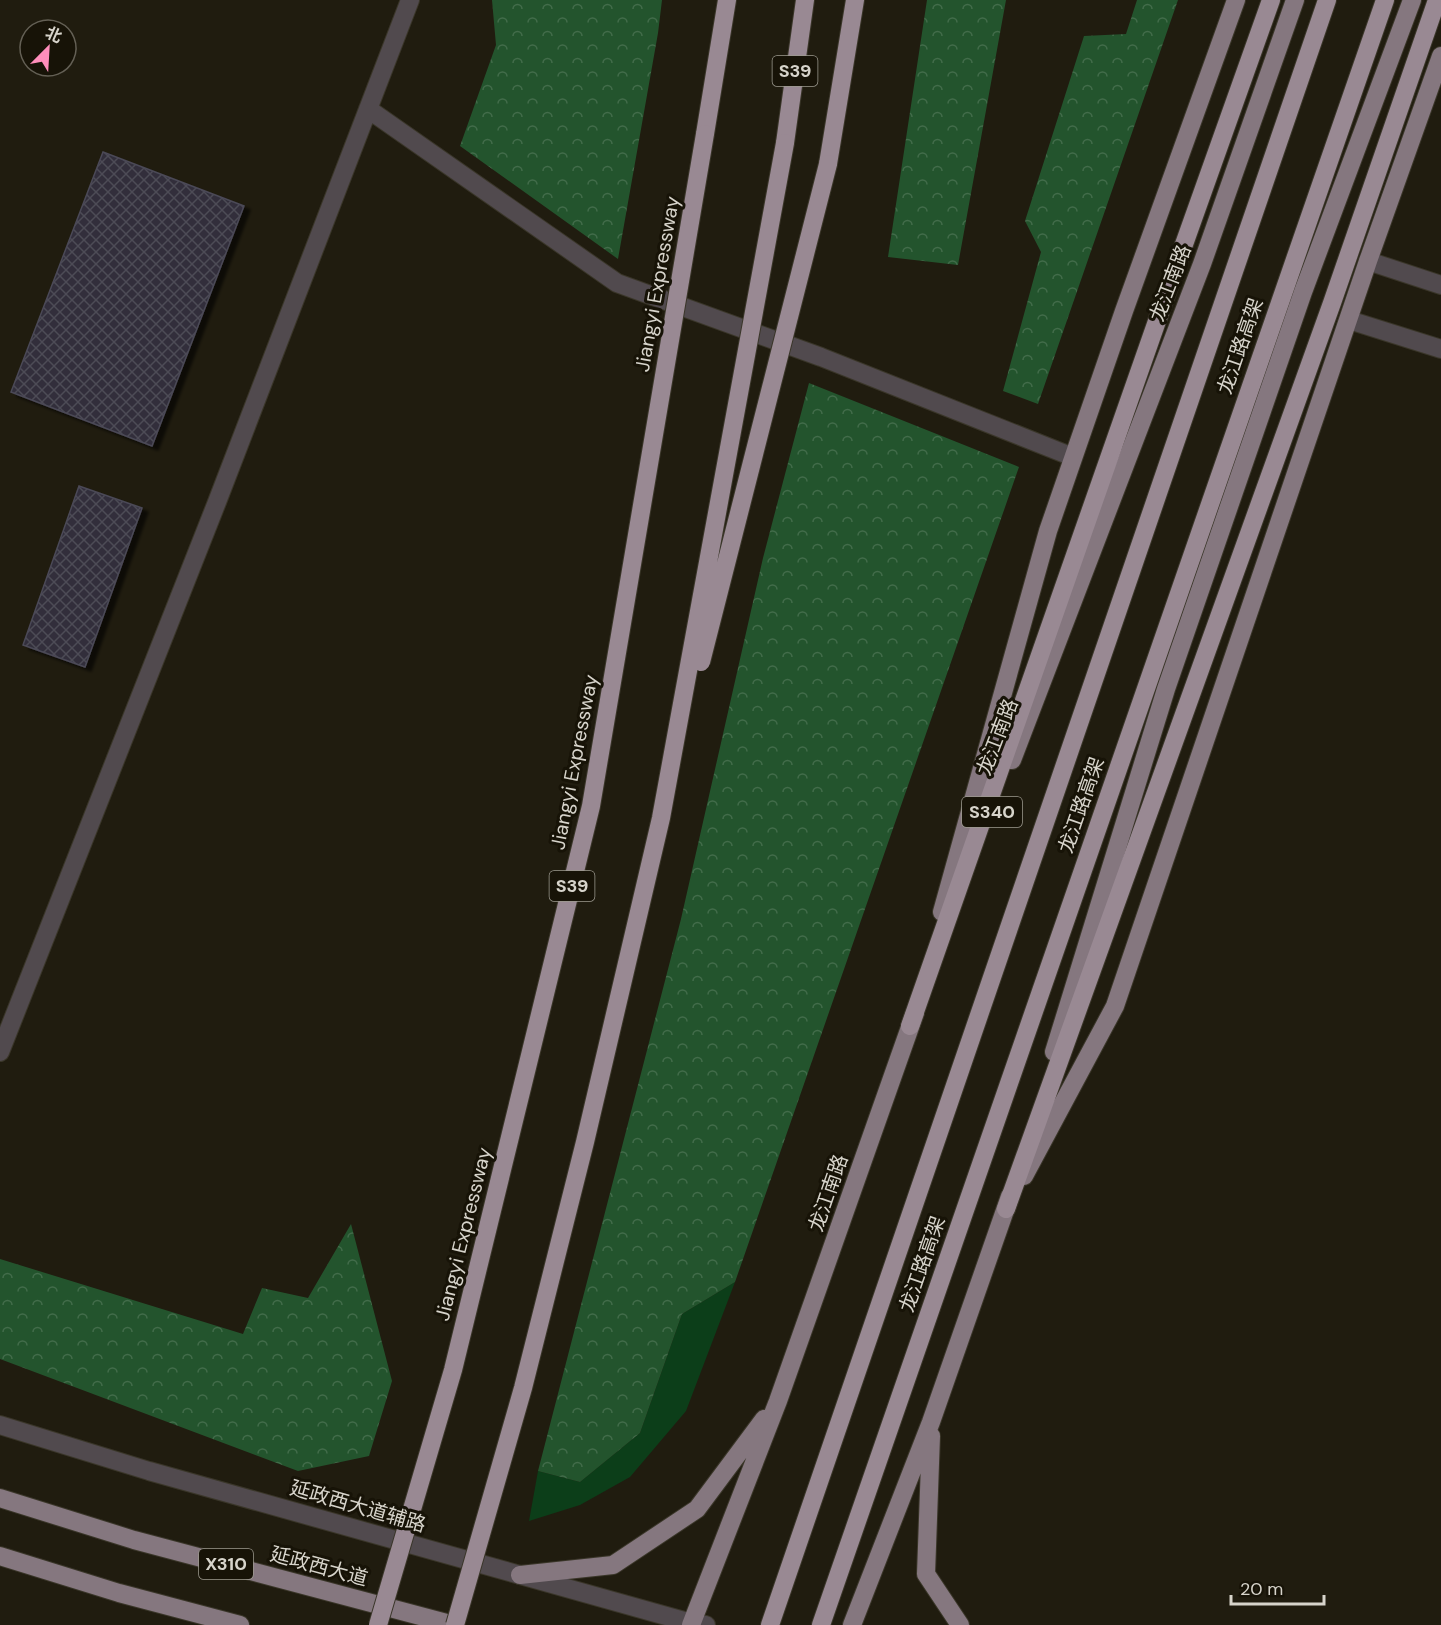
<svg xmlns="http://www.w3.org/2000/svg" width="1441" height="1625" viewBox="0 0 1441 1625" font-family="'DM Sans','Noto Sans SC',sans-serif">
<style>
.grass{fill:#0c3e19}
.forest{fill:url(#forest-crowns)}
.building{fill:url(#building-cross-hatch);stroke:#4b4957;stroke-width:1.5;filter:url(#shadow)}
.lines{fill:none;stroke-linecap:round;stroke-linejoin:round}
.minor-casing{stroke:#3a3629;stroke-width:20}
.major-casing{stroke:#3a3629;stroke-width:20}
.highway-casing{stroke:#3a3629;stroke-width:20}
.minor{stroke:#514a4e;stroke-width:18}
.major{stroke:#85777f;stroke-width:18}
.highway{stroke:#998993;stroke-width:18}
.highway-bridge-casing{stroke:#3a3629;stroke-width:20;stroke-linecap:butt}
.highway-bridge{stroke:#998993;stroke-width:18}
.labels{text-anchor:middle;dominant-baseline:central;stroke-width:6;stroke-linejoin:round;paint-order:stroke}
.shield{fill:#171307;stroke:#9d9a90;stroke-width:1.5}
.shield-label{font-size:18px;font-weight:bold;fill:#d7d4cb}
.street-label{font-size:20px;fill:#d7d4cb;stroke:#171307}
</style>
<defs>
<pattern id="forest-crowns" width="20" height="18" patternUnits="userSpaceOnUse" patternTransform="scale(1.5)"><rect width="20" height="18" fill="#23542d"/><path d="M2 6a3 3 0 1 1 6 0M12 15a3 3 0 1 1 6 0" fill="none" stroke="#426c4a"/></pattern>
<pattern id="building-cross-hatch" width="8" height="8" patternUnits="userSpaceOnUse" patternTransform="scale(1.5)"><rect width="8" height="8" fill="#302e3b"/><path d="M0 0l8 8M0 8l8-8" fill="none" stroke="#4d4b56"/></pattern>
<filter id="shadow"><feDropShadow dx="6" dy="4" stdDeviation="1.5" flood-color="#0009"/></filter>
</defs>
<rect width="100%" height="100%" fill="#201c0f"/>
<path class="grass" d="M735,1282L686,1411L630,1477L580,1505L529,1521L538,1471L580,1482L640,1433L682,1314Z"/>
<path class="forest" d="M492,0H662L658,33L618,259L460,146L496,45Z
M927,0H1006L958,265L888,257Z
M1137,0H1178L1038,404L1003,391L1041,252L1025,221L1084,36L1126,34Z
M809,383L1019,467L735,1282L682,1314L640,1433L580,1482L538,1471L681,919L763,558Z
M351,1224L392,1381L369,1456L298,1471L0,1359V1259L243,1334L262,1288L308,1298Z"/>
<path class="building" d="M103,152L244,206L152,446L11,392Z
M79,486L142,508L85,667L23,645Z"/>
<g class="lines">
<defs>
<path id="minor" d="M368,109L617,283L821,357L1073,457
M1368,261L1441,285
M1349,320L1441,349
M0,1052L217,502L410,0
M0,1425L149,1471L684,1621L706,1625"/>
<path id="major" d="M1012,760L1202,264L1295,0
M942,912L1048,531L1124,311L1236,0
M1054,1052L1166,689L1303,292L1412,0
M1024,1176L1115,1006L1368,261L1441,56
M931,1436L926,1574L960,1625
M0,1498L134,1540L454,1625
M0,1556L119,1593L240,1625
M520,1575L613,1565L697,1509L764,1419
M691,1625L778,1401L915,1013
M852,1625L931,1422L1010,1196"/>
<path id="highway" d="M705,134L727,0
M785,143L805,0
M828,164L855,0
M910,1026L1177,264L1271,0
M1006,1209L1332,303L1437,0
M770,1625L1327,0
M821,1625L1385,0"/>
</defs>
<use href="#minor" class="minor-casing"/>
<use href="#major" class="major-casing"/>
<use href="#highway" class="highway-casing"/>
<use href="#minor" class="minor"/>
<use href="#major" class="major"/>
<use href="#highway" class="highway"/>
<defs>
<path id="highway-bridge" d="M701,662L828,164
M378,1625L453,1370L591,806L705,134
M455,1625L523,1388L585,1142L661,818L785,143"/>
</defs>
<use href="#highway-bridge" class="highway-bridge-casing"/>
<use href="#highway-bridge" class="highway-bridge"/>
</g>
<g class="labels">
<g class="shield">
<rect x="772.5" y="56" width="45" height="30" rx="4.5"/>
<rect x="962" y="797" width="60" height="30" rx="4.5"/>
<rect x="549.5" y="871" width="45" height="30" rx="4.5"/>
<rect x="199" y="1549" width="54" height="30" rx="4.5"/>
</g>
<g class="shield-label">
<text x="795" y="71">S39</text>
<text x="992" y="812">S340</text>
<text x="572" y="886">S39</text>
<text x="226" y="1564">X310</text>
</g>
<g class="street-label">
<text transform="translate(1170 283) rotate(-69)">龙江南路</text>
<text transform="translate(657 284) rotate(-80)">Jiangyi Expressway</text>
<text transform="translate(1240 346) rotate(-71)">龙江路高架</text>
<text transform="translate(997 737) rotate(-69)">龙江南路</text>
<text transform="translate(574 762) rotate(-79)">Jiangyi Expressway</text>
<text transform="translate(1081 805) rotate(-71)">龙江路高架</text>
<text transform="translate(828 1193) rotate(-71)">龙江南路</text>
<text transform="translate(463 1234) rotate(-76)">Jiangyi Expressway</text>
<text transform="translate(922 1264) rotate(-71)">龙江路高架</text>
<text transform="translate(358 1506) rotate(16)">延政西大道辅路</text>
<text transform="translate(319 1566) rotate(15)">延政西大道</text>
</g>
</g>
<g transform="translate(48 48) rotate(24)"><circle r="28" fill="#171307" stroke="#646055" stroke-width="1.5"/>
<path d="M0-4.5L10 22L0 15L-10 22Z" fill="#ff8ebb"/>
<text y="-9" font-size="16" font-weight="bold" text-anchor="middle" fill="#d7d4cb">北</text>
</g>
<path d="M1231 1595v9h93v-9" fill="none" stroke="#d7d4cb" stroke-width="3"/>
<text x="1240" y="1595" font-size="18" fill="#d7d4cb" stroke="#171307" stroke-width="4.5" paint-order="stroke">20 m</text>
</svg>
